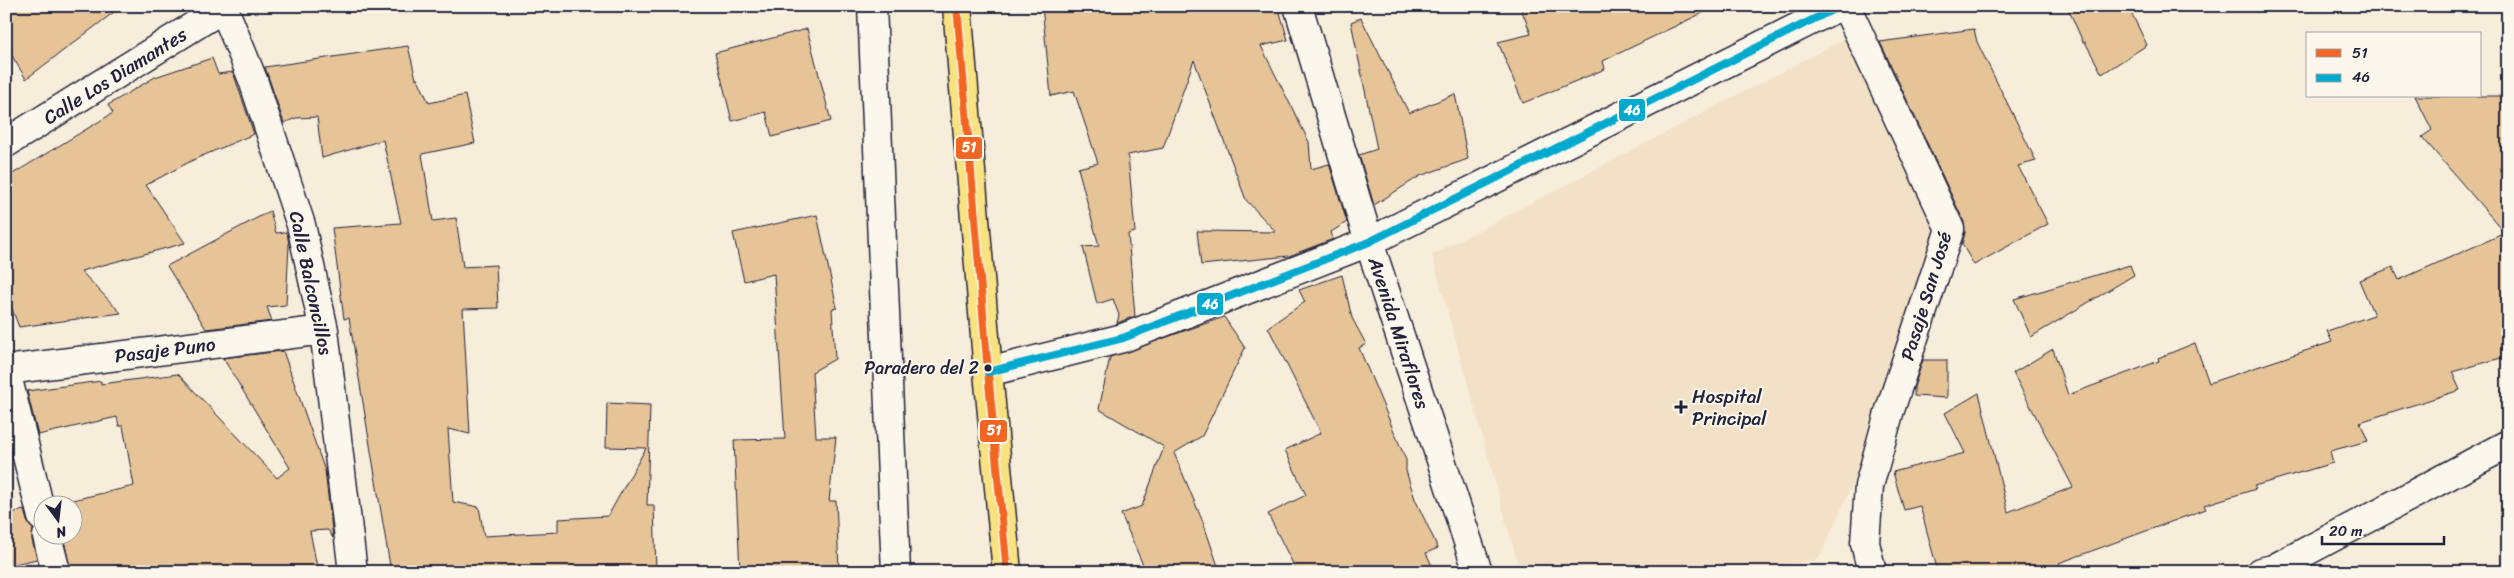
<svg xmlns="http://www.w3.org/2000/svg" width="2514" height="578" viewBox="0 0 2514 578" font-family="Sriracha,sans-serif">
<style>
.built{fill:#f2e1c7}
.building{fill:#e6c498;stroke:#22223b}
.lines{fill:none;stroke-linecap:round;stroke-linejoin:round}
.street-casing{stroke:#22223b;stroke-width:31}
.secondary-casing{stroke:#22223b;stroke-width:31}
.highway-casing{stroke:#22223b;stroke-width:31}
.street{stroke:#fbf7ec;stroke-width:28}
.secondary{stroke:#fbf7ec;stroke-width:28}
.highway{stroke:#f8e281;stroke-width:28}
.bus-1-casing{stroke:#fbf7ec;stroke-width:11}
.bus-2-casing{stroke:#fbf7ec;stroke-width:11}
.bus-1{stroke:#f26522;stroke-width:8}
.bus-2{stroke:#00a9ce;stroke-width:8}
.bus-dot{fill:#22223b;stroke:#fbf7ec;stroke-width:2}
.labels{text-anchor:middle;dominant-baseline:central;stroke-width:4;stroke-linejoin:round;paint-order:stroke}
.bus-label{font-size:18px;fill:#22223b;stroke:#fbf7ec;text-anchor:end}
.street-label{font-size:19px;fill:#22223b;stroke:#fbf7ec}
.poi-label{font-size:19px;fill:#22223b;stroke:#fbf7ec;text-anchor:start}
.line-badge{stroke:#fbf7ec;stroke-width:2}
.badge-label{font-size:14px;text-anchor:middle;font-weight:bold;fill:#fff}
</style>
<rect width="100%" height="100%" fill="#f7eddb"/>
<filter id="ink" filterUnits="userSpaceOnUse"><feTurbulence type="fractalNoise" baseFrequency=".02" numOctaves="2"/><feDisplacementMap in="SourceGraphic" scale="10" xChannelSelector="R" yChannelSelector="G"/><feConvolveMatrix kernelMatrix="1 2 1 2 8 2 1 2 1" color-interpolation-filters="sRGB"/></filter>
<g filter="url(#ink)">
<path class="built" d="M1848,37L1957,252L1819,559L1753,572H1520L1432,255Z"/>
<path class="building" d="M6,6H122L26,79L6,46Z
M1042,6H1278L1288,40L1261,46L1309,142L1311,169L1329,164L1347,222L1331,232L1333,239L1289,256L1201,265L1197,231L1276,232L1246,200L1194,60L1163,148L1128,155L1135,232L1128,234L1135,316L1117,323L1119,315L1113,299L1097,304L1083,247L1099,246L1078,168L1098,163L1074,91L1051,96Z
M1520,6H1717L1603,61L1605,69L1523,103L1498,42L1531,34Z
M2067,6H2128L2147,45L2102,74L2085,42H2083Z
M1361,18L1409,113L1455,94L1468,159L1420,176L1374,205L1359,155L1377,149L1351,22Z
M807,29L831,121L772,137L766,112L732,121L715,53Z
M1974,29L1977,42L2036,161L2018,166L2048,224L1974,265L1962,244L1965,233L1964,222L1880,42Z
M408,46L416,79H418L429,103L465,95L475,143L422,154L433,221L456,218L463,267L496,265L498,308L463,309L470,434L448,429L453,502L479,507L484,536L558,532V519L608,516L646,448L606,447L607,403L650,405L647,505H654L656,572H391L349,318L344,319L332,228L401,223L383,140L322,158L317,117L296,118L284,123L265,67Z
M212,58L218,74L233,72L254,134L195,159L146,185L185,243L81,271L121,313L19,327L6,293V178L113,113L108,105L155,77Z
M2415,96H2508V356L2452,372L2460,390L2360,422L2368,441L2330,451L2333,463L2254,486L2256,489L2204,505L2206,509L2059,563L2062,572H1938L1920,506L1904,510L1893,472L1965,453L1945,413L1979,393L2008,512L2073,487L2013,373L2053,349L2068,395L2159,361L2158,358L2195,343L2209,383L2332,342L2327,331L2374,315L2359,280L2393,267L2399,280L2505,233L2422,137L2432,130Z
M270,211L276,233L287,232L289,244L286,305L267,307L272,321L206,329L167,266Z
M817,215L837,308L832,309L835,359L812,372L816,437H836L829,501H836L839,569L740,572L734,440L785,439L774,274L744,281L733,233Z
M2130,265L2134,275L2031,337L2014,299Z
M1342,275L1352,318L1366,344L1359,348L1406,460V471L1415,499L1438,548L1426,553L1435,572H1297L1268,514L1306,495L1285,450L1321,433L1268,327L1305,302L1299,290Z
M1224,317L1245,348L1202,436L1174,453L1203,522L1220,572H1146L1121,514L1142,506L1164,447L1099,409L1110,357Z
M283,351L325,471L333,538L328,530L310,531L318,572H71L63,536H72V506H55V504L134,486L123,426H119L117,417L38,435L27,391L101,381V384L178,374L277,478L290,468L223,358Z
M1923,360H1947V398L1914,396V387Z
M24,510L27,521L33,529L32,540L37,559L6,566V514Z"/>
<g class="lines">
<defs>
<path id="street" d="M223,6L253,80L301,225L324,330L353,572
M872,6L896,572
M1846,6L1950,229L1889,413L1869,486L1865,543L1872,572
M6,143L223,8
M6,370L324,330
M6,371L42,517
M988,372L1123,338L1369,242L1840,6
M47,536L56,572
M2260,572L2273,569L2508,444"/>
<path id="secondary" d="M1298,6L1369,242L1478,572"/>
<path id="highway" d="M957,6L988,372L1007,572"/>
</defs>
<use href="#street" class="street-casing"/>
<use href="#secondary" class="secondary-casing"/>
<use href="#highway" class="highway-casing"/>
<use href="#street" class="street"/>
<use href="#secondary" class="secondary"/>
<use href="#highway" class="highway"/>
<defs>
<path id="bus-1" d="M957,6L988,372L1007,572"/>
<path id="bus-2" d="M988,372L1123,338L1369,242L1840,6"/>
</defs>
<use href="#bus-1" class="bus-1-casing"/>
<use href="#bus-2" class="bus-2-casing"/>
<use href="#bus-1" class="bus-1"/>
<use href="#bus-2" class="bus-2"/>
</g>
</g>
<g class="bus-dot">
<circle cx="988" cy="368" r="4.5"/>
<path d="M1678.5 399.5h5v5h5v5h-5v5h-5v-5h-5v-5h5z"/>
</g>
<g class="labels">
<g class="bus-label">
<text x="979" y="368">Paradero del 2</text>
</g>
<g class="street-label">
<text transform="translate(115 76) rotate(-32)">Calle Los Diamantes</text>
<text transform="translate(311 283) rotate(78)">Calle Balconcillos</text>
<text transform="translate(1926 296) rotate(-73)">Pasaje San José</text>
<text transform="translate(1399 333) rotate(72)">Avenida Miraflores</text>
<text transform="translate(165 350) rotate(-7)">Pasaje Puno</text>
</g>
<g class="poi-label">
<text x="1692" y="396">Hospital<tspan x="1692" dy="22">Principal</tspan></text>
</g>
</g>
<g class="line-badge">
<rect x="1618" y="98" width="28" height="24" rx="5" fill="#00a9ce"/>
<rect x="955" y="136" width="28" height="24" rx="5" fill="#f26522"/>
<rect x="1196" y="292" width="28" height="24" rx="5" fill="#00a9ce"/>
<rect x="979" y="419" width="29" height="24" rx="5" fill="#f26522"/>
</g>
<g class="badge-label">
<text x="1632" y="115">46</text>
<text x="969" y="152">51</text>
<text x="1210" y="309">46</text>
<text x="994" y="435">51</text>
</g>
<rect width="2514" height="578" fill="none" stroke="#fbf7ec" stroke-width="25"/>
<rect x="12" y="12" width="2489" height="553" fill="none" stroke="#22223b" stroke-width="2" filter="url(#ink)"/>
<rect x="2306" y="32" width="175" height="65" fill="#fbf7ec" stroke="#a4a2a5"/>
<rect x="2316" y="49" width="25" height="8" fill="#f26522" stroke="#a4a2a5"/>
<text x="2352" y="58" font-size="15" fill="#22223b">51</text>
<rect x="2316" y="74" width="25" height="8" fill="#00a9ce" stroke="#a4a2a5"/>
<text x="2352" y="82" font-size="15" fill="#22223b">46</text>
<g transform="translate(58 520) rotate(165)"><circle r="24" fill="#fbf7ec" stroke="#a4a2a5"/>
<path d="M0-4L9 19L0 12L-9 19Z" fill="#22223b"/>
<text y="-8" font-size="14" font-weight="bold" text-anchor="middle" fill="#22223b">N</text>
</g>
<path d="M2322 536v8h122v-8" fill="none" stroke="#22223b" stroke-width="2.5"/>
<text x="2329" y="536" font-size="15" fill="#22223b" stroke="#fbf7ec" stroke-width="4" paint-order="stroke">20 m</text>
</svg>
